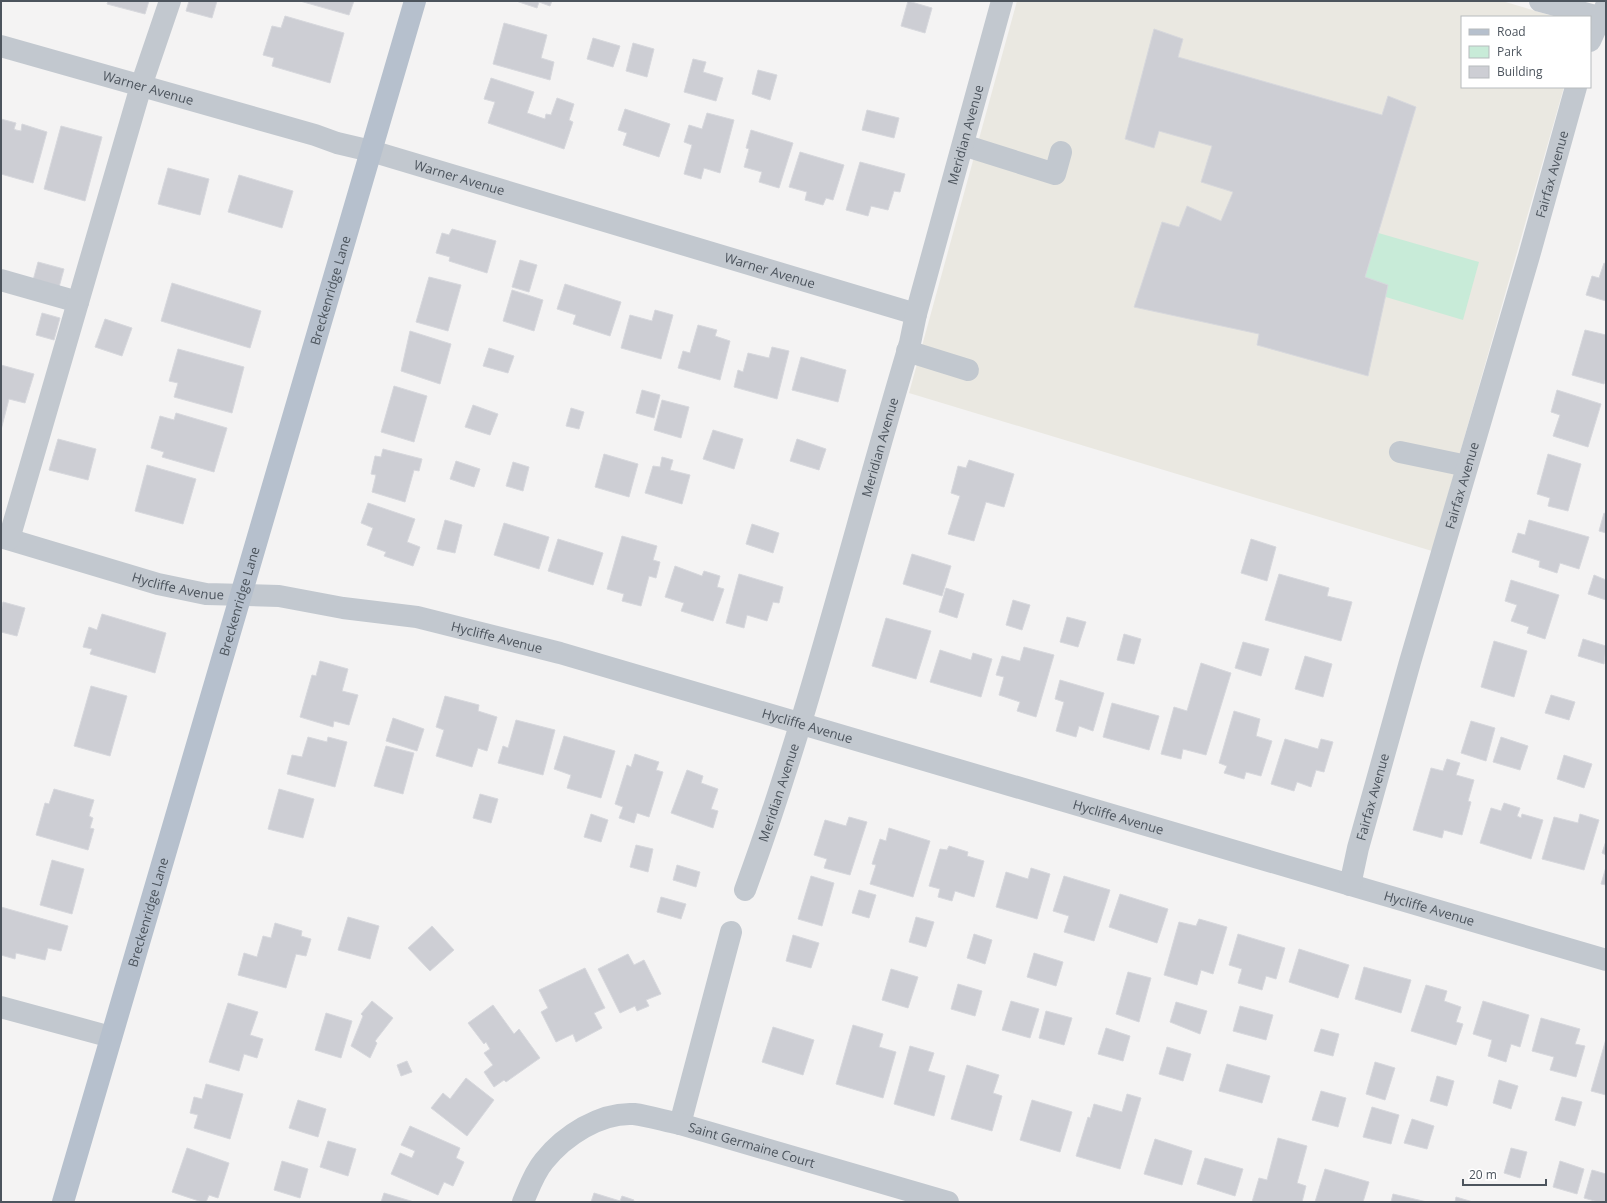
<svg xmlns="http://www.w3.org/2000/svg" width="1607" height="1203" viewBox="0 0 1607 1203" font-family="'Open Sans',sans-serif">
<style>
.commercial{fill:#eae8e1}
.green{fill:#c8ebd8}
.building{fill:#cdced4;stroke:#d7d8dd}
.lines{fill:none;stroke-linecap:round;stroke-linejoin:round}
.minor{stroke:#c2c8cf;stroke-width:22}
.major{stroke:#b6c0cd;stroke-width:22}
.labels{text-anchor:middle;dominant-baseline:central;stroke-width:3.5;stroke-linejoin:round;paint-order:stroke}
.street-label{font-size:13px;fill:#4c545d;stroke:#fff}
</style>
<rect width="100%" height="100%" fill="#f4f3f3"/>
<path class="commercial" d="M1017,1H1502L1556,17H1462V87H1564L1432,551L909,393Z"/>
<path class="green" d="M1375,232L1479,262L1463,320L1359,289Z"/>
<path class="building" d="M108,1H149L145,14L107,4Z
M189,1H217L212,18L186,11Z
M300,1H354L349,15Z
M516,1H552L550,6L539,2L537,8Z
M908,1L932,8L925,33L901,26Z
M285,16L344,33L330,83L272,66L274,58L263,55L272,26L281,28Z
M504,23L547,35L541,58L554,62L550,80L493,64Z
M1154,29L1183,39L1178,57L1382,115L1388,96L1416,107L1365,277L1388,285L1368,376L1257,345L1259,334L1134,307L1162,222L1179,227L1187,206L1221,221L1233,192L1201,182L1212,146L1159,131L1154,148L1125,139Z
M593,38L620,46L613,67L587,59Z
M633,43L654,49L647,77L626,71Z
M693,59L706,62L703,72L723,78L716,101L684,92Z
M758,70L777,75L770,100L752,94Z
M491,78L534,92L527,113L545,119L546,114L551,115L557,98L574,104L569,120L573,122L564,149L488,123L495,102L484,99Z
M625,109L670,124L659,157L623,145L627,133L618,130Z
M867,110L899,118L894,138L862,130Z
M707,113L734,120L720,173L704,168L701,179L684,174L692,145L684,142L689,125L702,129Z
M1,119L16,123L14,129L16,130L21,131L22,124L47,132L33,183L1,174Z
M61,126L102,137L85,201L44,189Z
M751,130L793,143L779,188L759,182L762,172L744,167L749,149L746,148Z
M800,152L844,165L833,200L826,198L823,205L805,200L807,192L789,187Z
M860,162L905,174L900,192L894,191L888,210L871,206L868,216L846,210Z
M168,168L209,179L200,215L158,204Z
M239,175L293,191L282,228L228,212Z
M452,229L496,241L487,273L449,261L450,257L436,253L442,233L449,235Z
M520,260L537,265L529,292L512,287Z
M38,262L64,269L58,291L32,284Z
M1604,263L1606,264V301L1586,295L1592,276L1599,278Z
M429,277L461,285L448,331L416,322Z
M172,283L261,311L250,348L161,321Z
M565,284L621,302L610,336L573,324L576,315L557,309Z
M512,290L543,300L534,331L503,321Z
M655,310L673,315L661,359L621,348L630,315L652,321Z
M42,313L60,318L54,340L36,335Z
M105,319L132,328L122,356L95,347Z
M698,325L717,330L715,336L730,341L720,380L678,368L683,351L690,353Z
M1585,330L1606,335V377L1604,384L1572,375Z
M410,331L451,344L440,384L401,371Z
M772,347L789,351L777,399L734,387L738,370L743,372L748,353L769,358Z
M489,348L514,356L508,373L483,366Z
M178,349L244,367L232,413L174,397L178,383L169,381Z
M801,357L846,370L838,402L792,390Z
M1,365L34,374L25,403L9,399L1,430Z
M394,386L427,396L414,442L381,432Z
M642,390L660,395L654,418L636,413Z
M1557,390L1601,404L1588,447L1553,436L1560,415L1551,412Z
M662,400L689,407L681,438L654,430Z
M473,405L498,414L490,435L465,427Z
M571,408L584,412L579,429L566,426Z
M176,413L227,428L214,472L162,457L164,452L151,448L160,416L174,420Z
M713,430L743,439L734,469L703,459Z
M58,439L96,449L88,480L49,470Z
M797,439L826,449L819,470L790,461Z
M383,449L422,459L419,471L414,470L405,502L372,492L376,475L371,474L375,456L381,457Z
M604,454L638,464L629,497L595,487Z
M1548,454L1581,464L1568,511L1548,506L1550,498L1537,494Z
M662,457L673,460L670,470L690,475L682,504L645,493L653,466L660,467Z
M969,460L1014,474L1004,507L986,502L974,541L948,534L960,496L951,493L958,466L966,468Z
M456,461L480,469L474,487L450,479Z
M513,462L529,467L523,491L506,486Z
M147,465L196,479L183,524L135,511Z
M368,503L415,519L407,542L420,547L413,566L384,556L386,552L367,545L373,528L361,523Z
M1604,513L1606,514V533L1599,531Z
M445,520L462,525L455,553L437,549Z
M1529,520L1589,537L1579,569L1560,563L1557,573L1539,567L1540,561L1512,552L1518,533L1525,535Z
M504,523L549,537L539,569L494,555Z
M752,524L779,533L773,553L746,544Z
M622,536L657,546L653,560L660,562L656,578L649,576L641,606L622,601L624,594L607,589Z
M558,539L603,553L593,585L548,571Z
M1251,539L1276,547L1267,581L1241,573Z
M912,554L951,566L942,596L903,584Z
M675,566L702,576L704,571L720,576L717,587L724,589L713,621L681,611L684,603L665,597Z
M739,574L783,587L779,603L773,602L767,621L747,615L744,628L726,623Z
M1279,574L1329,588L1327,596L1352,602L1341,641L1265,620Z
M1594,575L1606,580V600L1588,594Z
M1511,580L1559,595L1545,639L1527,633L1529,627L1511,621L1517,605L1505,601Z
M946,588L964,594L957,618L939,612Z
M1013,600L1030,605L1022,630L1006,625Z
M3,602L25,608L17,636L1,632V611Z
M102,614L166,633L155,673L90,654L92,649L83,647L89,627L97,630Z
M1067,617L1086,622L1078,647L1060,642Z
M886,618L931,631L916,679L872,666Z
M1124,634L1141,639L1134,664L1117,660Z
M1583,639L1606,646L1604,664L1578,656Z
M1494,641L1527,651L1514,697L1481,687Z
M1243,642L1269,649L1261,676L1235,668Z
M1024,647L1054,655L1036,717L1017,711L1020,702L999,695L1004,677L996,675L1002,656L1020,661Z
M940,650L971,660L973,653L992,659L981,697L930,682Z
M1305,656L1332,664L1323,697L1295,689Z
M320,661L348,669L342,691L358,695L349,725L334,721L333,727L300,717L312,675L316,676Z
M1201,663L1231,673L1206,755L1183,749L1181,759L1161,754L1174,707L1187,711Z
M1060,680L1104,693L1093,731L1079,726L1076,737L1056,731L1064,702L1055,699Z
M91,686L127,696L110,756L74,746Z
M1551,695L1575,702L1569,720L1545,713Z
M445,696L479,705L478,711L497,717L487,751L478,748L472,767L436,756L444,730L436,727Z
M1112,703L1159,716L1149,750L1103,737Z
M1234,711L1260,719L1256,736L1272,741L1261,776L1246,772L1244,779L1224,773L1227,766L1219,763Z
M393,718L424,729L417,751L386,741Z
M516,720L555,730L543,775L498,763L503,746L508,748Z
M1471,721L1495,728L1486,761L1461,753Z
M564,736L615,751L601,798L567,788L571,775L554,769Z
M308,737L327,742L328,737L347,742L335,787L287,774L292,755L302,757Z
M1501,737L1528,746L1520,770L1493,762Z
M1285,739L1318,749L1321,739L1333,742L1324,772L1316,770L1311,787L1297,782L1294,791L1271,784Z
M386,746L414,753L403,794L374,786Z
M635,754L659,762L656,770L663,772L649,817L637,813L634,823L619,818L623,807L615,804L627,765L631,767Z
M1564,755L1592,764L1584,788L1557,779Z
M1447,759L1460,763L1456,775L1474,780L1468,801L1471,802L1462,835L1444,830L1442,838L1413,830L1431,768L1443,771Z
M687,770L703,776L701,783L718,789L711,809L718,811L713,828L671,813Z
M54,789L94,800L89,816L93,818L90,828L94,829L88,850L36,835L45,803L49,804Z
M279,789L314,799L303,838L268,829Z
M480,794L498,799L491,823L473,818Z
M1504,803L1520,808L1517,816L1521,818L1522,814L1543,820L1531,859L1480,843L1491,808L1501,811Z
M591,814L608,820L601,842L584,837Z
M1580,814L1599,820L1584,870L1542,859L1554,817L1578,823Z
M849,817L867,822L850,875L824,868L827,859L814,855L825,820L846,826Z
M889,828L930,841L913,897L870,884L876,865L872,864L880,839L886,841Z
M1606,841V855L1602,853Z
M636,845L653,849L648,872L630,867Z
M949,846L968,852L967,856L984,861L974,897L955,891L952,901L938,897L940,889L929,886L940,849L947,850Z
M52,860L84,869L72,914L40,905Z
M677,865L700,872L696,887L673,880Z
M1606,867V885L1601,884Z
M1031,868L1050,874L1037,919L996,907L1006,872L1028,879Z
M811,876L834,883L822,926L798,919Z
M1064,876L1110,890L1094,941L1064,932L1069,916L1053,911Z
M859,890L876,895L869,918L852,913Z
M1120,894L1168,909L1157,943L1109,927Z
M661,897L686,904L681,919L657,912Z
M1,907L68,926L61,951L48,948L45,960L16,953L15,959L1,955Z
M348,917L379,926L370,959L338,950Z
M916,917L934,922L926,947L909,942Z
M1199,919L1227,927L1213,974L1201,970L1197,985L1164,975L1179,922L1196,926Z
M275,923L302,931L301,936L311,939L306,956L296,954L286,988L238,975L244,953L257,957L263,936L271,938Z
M432,926L454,950L430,971L408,948Z
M974,934L992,940L985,964L967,958Z
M1238,934L1285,948L1276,979L1266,976L1262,990L1238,983L1242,969L1229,965Z
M793,935L819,943L811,968L786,961Z
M1299,949L1349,965L1338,998L1289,982Z
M1034,953L1063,962L1056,986L1027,977Z
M628,954L634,965L644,960L661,994L646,1000L649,1006L637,1011L635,1006L620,1013L598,969Z
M1364,967L1411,980L1401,1013L1355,999Z
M585,968L605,1008L594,1013L602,1028L576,1042L573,1034L556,1042L541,1012L548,1008L539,990Z
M891,969L918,977L908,1008L882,1000Z
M1128,972L1151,978L1139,1022L1116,1014Z
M958,984L982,991L975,1016L951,1009Z
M1426,985L1447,991L1444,1001L1461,1007L1456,1022L1463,1024L1456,1045L1411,1031Z
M372,1001L393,1018L375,1041L377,1043L370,1058L351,1046L363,1016L361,1014Z
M1011,1001L1039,1009L1030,1038L1002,1030Z
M1483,1001L1529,1015L1520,1047L1511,1044L1506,1062L1488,1056L1492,1040L1473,1034Z
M1176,1002L1207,1011L1200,1034L1170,1022Z
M228,1003L258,1012L250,1035L263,1039L257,1058L244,1054L239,1071L209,1062Z
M493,1005L514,1034L519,1029L540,1058L506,1082L504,1080L494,1087L484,1072L493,1065L484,1053L490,1049L486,1042L484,1044L468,1023Z
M1240,1006L1273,1015L1266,1040L1233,1031Z
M1046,1011L1072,1018L1064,1045L1039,1038Z
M326,1013L352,1021L341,1058L315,1050Z
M1541,1018L1580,1029L1575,1044L1585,1046L1576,1077L1550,1070L1554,1057L1532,1051Z
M853,1025L883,1034L879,1047L896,1052L883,1098L836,1084Z
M773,1027L814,1040L803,1075L762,1062Z
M1106,1028L1130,1036L1123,1061L1098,1054Z
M1321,1029L1339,1034L1333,1056L1314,1051Z
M1606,1039V1095L1591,1091Z
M910,1046L934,1053L928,1071L945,1076L934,1116L894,1104Z
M1167,1047L1191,1054L1183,1081L1159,1074Z
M407,1061L412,1072L401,1076L397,1065Z
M1375,1062L1395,1068L1385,1100L1366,1094Z
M1227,1064L1270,1076L1262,1103L1219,1091Z
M967,1065L999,1075L993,1093L1002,1096L992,1131L951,1119Z
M1437,1076L1454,1081L1447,1106L1430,1101Z
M466,1078L494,1100L467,1136L431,1108L443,1093L450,1099Z
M1499,1080L1518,1086L1511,1109L1493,1103Z
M206,1084L243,1094L230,1139L194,1128L198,1115L190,1113L194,1097L202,1099Z
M1321,1091L1346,1098L1338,1127L1312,1120Z
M1127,1094L1141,1098L1120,1169L1076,1156L1088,1117L1090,1118L1094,1104L1122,1112Z
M1562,1097L1582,1102L1575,1126L1555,1120Z
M298,1100L326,1109L318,1137L289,1128Z
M1032,1100L1072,1112L1060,1152L1020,1140Z
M1372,1107L1399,1115L1391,1144L1363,1137Z
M1412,1119L1434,1126L1427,1149L1404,1143Z
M410,1126L460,1148L456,1158L464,1162L453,1186L444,1182L438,1195L391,1174L400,1153L412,1158L415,1151L401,1145Z
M1278,1138L1307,1146L1297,1183L1306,1186L1302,1202H1252L1259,1178L1267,1180Z
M1155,1139L1192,1151L1182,1185L1144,1174Z
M328,1141L356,1149L348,1176L320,1167Z
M187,1148L229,1163L218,1198L209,1195L206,1202H202L172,1192Z
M1511,1148L1527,1152L1520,1178L1504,1173Z
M1205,1158L1243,1169L1235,1196L1197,1184Z
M282,1161L308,1169L300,1198L274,1190Z
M1560,1161L1584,1169L1577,1194L1553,1187Z
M1325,1169L1369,1182L1363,1202H1315Z
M1592,1170L1606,1174V1202H1598L1584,1198Z
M384,1193L414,1202H381Z
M594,1193L620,1201L622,1196L634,1200L633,1202H591Z
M1393,1194L1427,1202H1391Z
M1456,1197L1473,1202H1474H1455Z"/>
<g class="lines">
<g class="minor">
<path d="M1540,1L1606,19"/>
<path d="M1590,41L1606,6"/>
<path id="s1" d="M1,46L315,135L337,143L371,151L916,314"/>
<path d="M963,145L1055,174L1061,152"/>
<path d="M1,280L78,302"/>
<path d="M907,351L968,370"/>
<path d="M1400,452L1467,466"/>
<path id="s2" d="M1,537L158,584L206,594L279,596L343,608L417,617L560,653L1606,960"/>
<path d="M9,539L141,86L170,1"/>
<path id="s3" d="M1350,885L1358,848L1410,662L1529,256L1576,87"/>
<path id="s4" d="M745,890C811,711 855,525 910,343L916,314L1002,1"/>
<path d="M1,1007L111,1037"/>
<path d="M680,1124L731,932"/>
<path id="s5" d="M523,1202C529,1188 534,1173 544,1161C564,1136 600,1112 634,1114C649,1116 665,1121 680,1124L948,1202"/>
</g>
<path class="major" id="s6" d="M63,1202L415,1"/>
</g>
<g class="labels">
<g class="street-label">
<text stroke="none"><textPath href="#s1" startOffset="153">Warner Avenue</textPath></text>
<text stroke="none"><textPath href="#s4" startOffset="787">Meridian Avenue</textPath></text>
<text stroke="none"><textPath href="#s3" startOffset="739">Fairfax Avenue</textPath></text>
<text stroke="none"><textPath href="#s1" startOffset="477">Warner Avenue</textPath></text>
<text stroke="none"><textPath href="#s1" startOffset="801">Warner Avenue</textPath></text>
<text stroke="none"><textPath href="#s6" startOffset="950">Breckenridge Lane</textPath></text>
<text stroke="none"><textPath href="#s4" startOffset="463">Meridian Avenue</textPath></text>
<text stroke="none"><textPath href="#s3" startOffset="415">Fairfax Avenue</textPath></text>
<text stroke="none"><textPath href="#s2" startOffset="184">Hycliffe Avenue</textPath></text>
<text stroke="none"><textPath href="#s6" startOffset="626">Breckenridge Lane</textPath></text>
<text stroke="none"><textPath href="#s2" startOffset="508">Hycliffe Avenue</textPath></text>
<text stroke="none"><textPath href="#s2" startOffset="831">Hycliffe Avenue</textPath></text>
<text stroke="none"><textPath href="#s4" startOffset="103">Meridian Avenue</textPath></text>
<text stroke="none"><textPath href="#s3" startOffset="91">Fairfax Avenue</textPath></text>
<text stroke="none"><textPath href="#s2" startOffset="1155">Hycliffe Avenue</textPath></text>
<text stroke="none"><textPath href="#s2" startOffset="1479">Hycliffe Avenue</textPath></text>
<text stroke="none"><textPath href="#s6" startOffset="302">Breckenridge Lane</textPath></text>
<text stroke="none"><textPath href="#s5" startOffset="273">Saint Germaine Court</textPath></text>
</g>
</g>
<rect width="1607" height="1203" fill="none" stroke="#4c545d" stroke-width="4"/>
<rect x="1461" y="16" width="130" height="72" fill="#ffffff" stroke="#b7bbbe"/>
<rect x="1469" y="29" width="20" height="6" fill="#b6c0cd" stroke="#b7bbbe"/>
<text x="1497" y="36" font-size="12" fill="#4c545d">Road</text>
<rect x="1469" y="46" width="20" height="12" fill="#c8ebd8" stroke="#b7bbbe"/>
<text x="1497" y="56" font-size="12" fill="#4c545d">Park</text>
<rect x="1469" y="66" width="20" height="12" fill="#cdced4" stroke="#b7bbbe"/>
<text x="1497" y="76" font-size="12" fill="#4c545d">Building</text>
<path d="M1463 1179v6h83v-6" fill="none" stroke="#4c545d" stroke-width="2"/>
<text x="1469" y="1179" font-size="12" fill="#4c545d" stroke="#ffffff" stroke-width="3" paint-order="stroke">20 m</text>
</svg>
